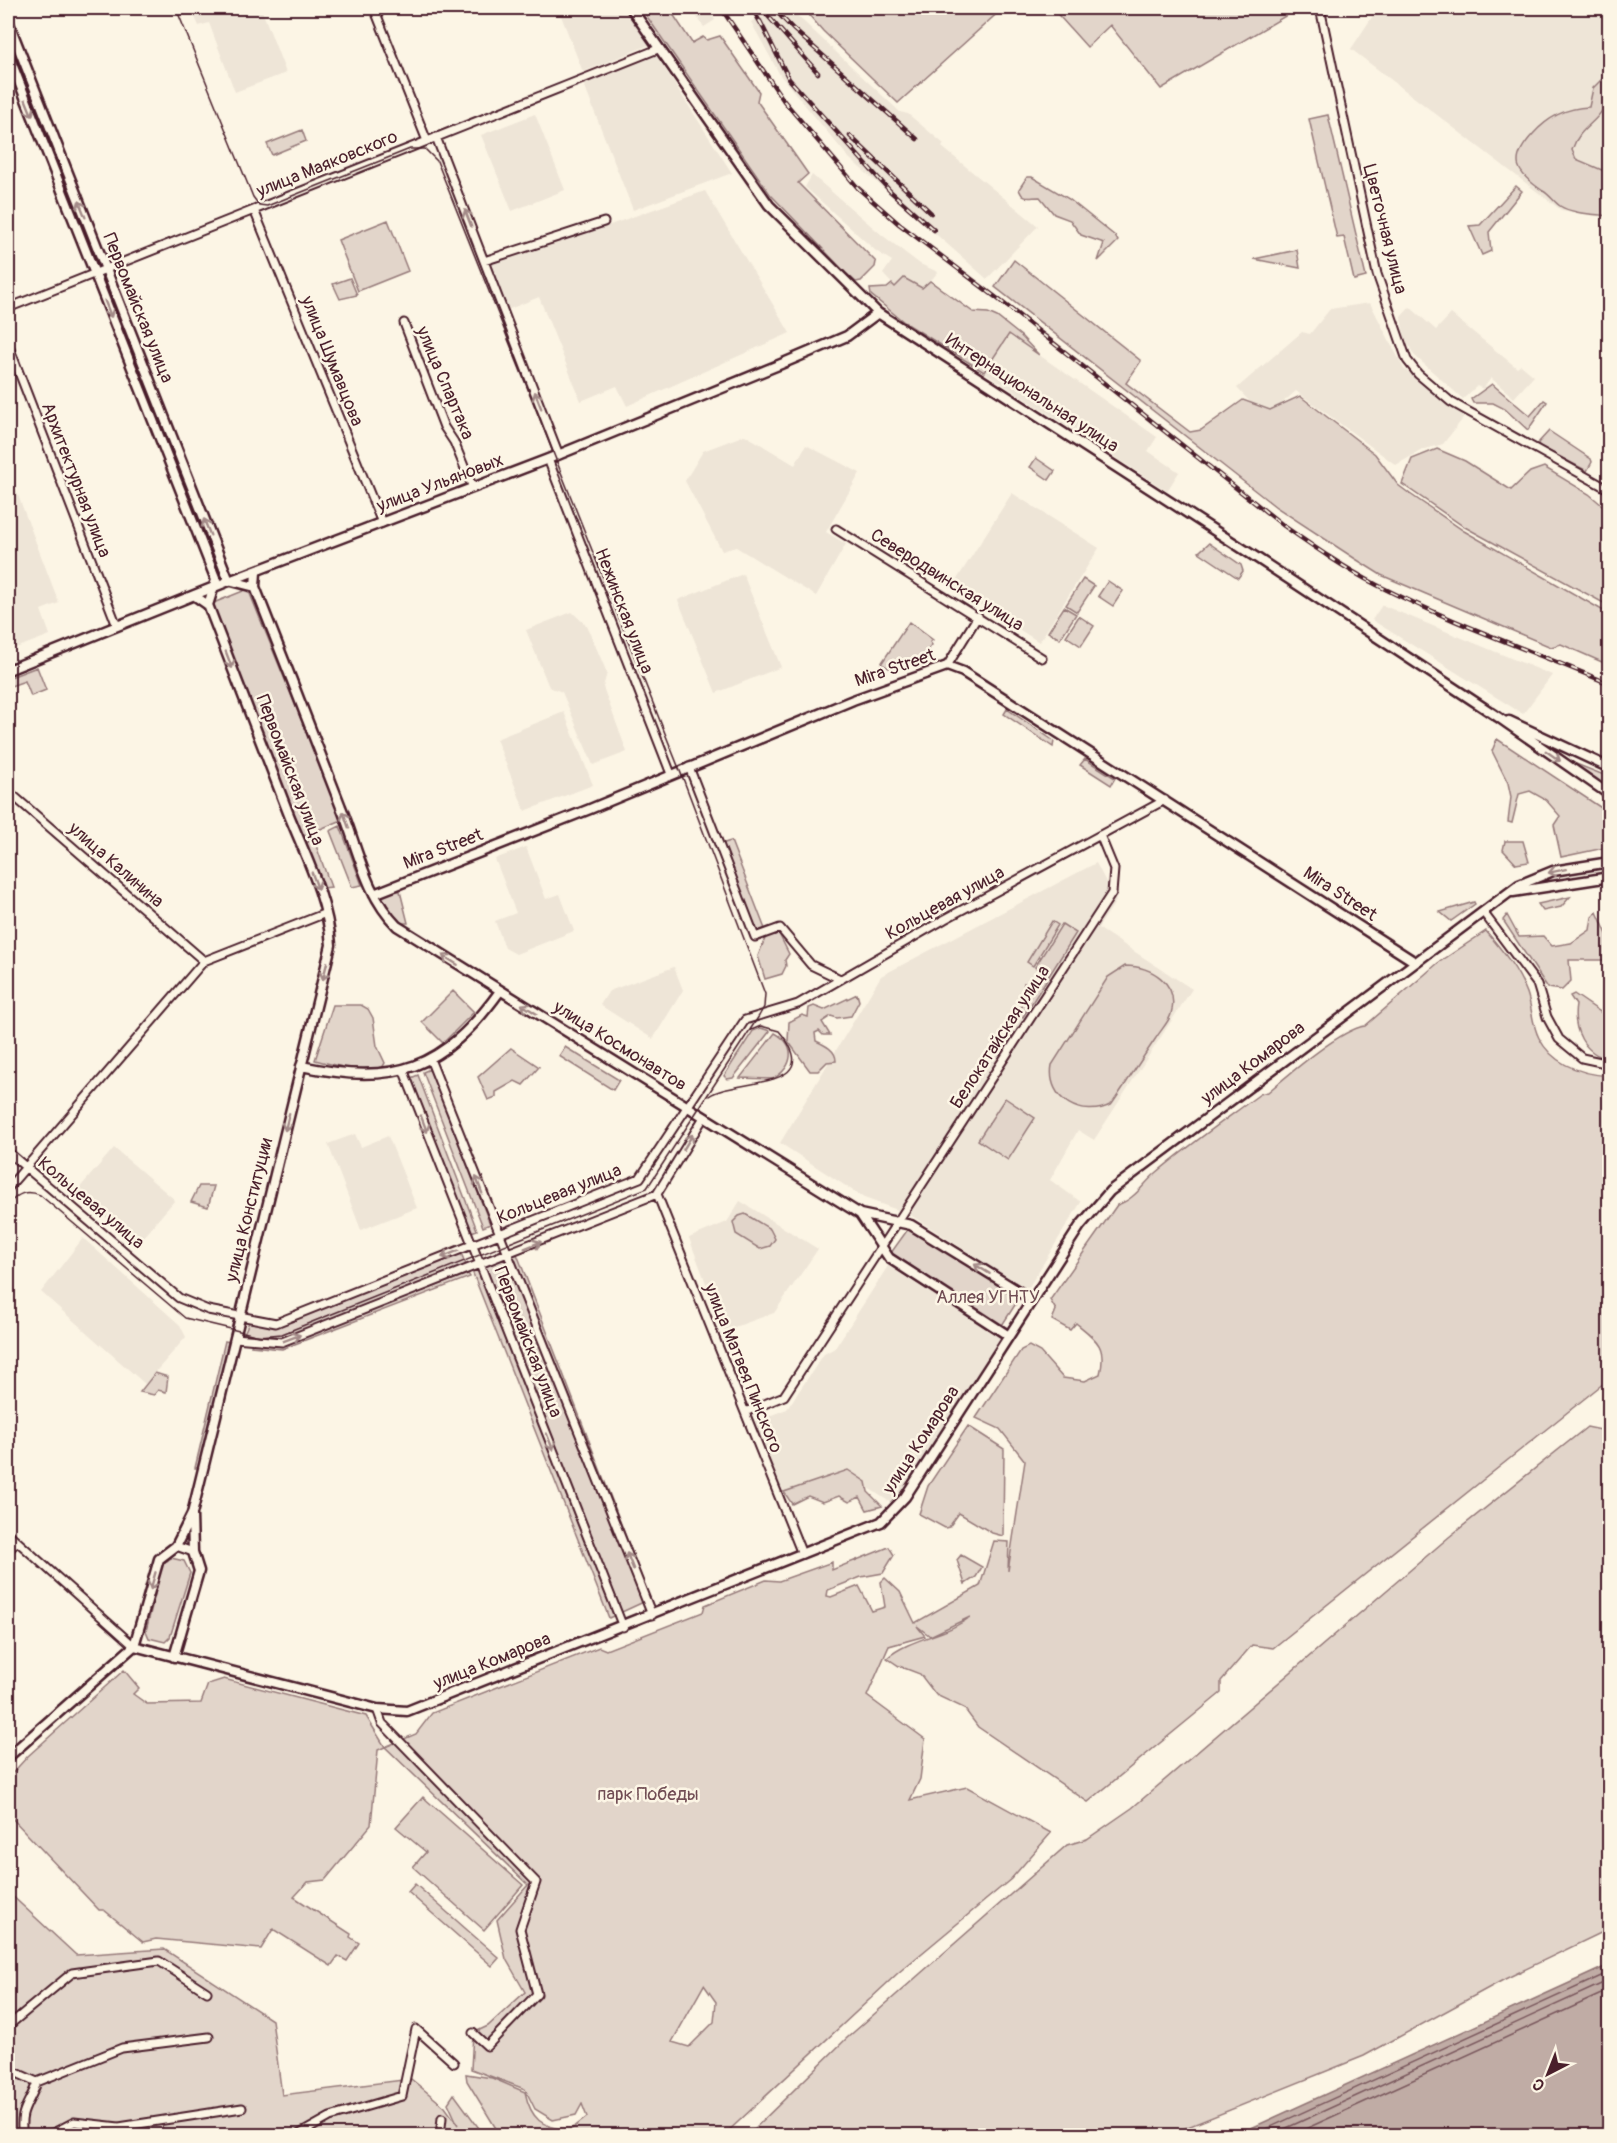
<svg xmlns="http://www.w3.org/2000/svg" width="1617" height="2143" viewBox="0 0 1617 2143" font-family="Pangolin,sans-serif">
<style>
.built{fill:#eee5d7}
.green{fill:#e2d5ca;stroke:#967a7a;stroke-width:1.5;fill-rule:evenodd}
.water{fill:#c0aca5;stroke:#917474;stroke-width:1.5}
.lines{fill:none;stroke-linecap:round;stroke-linejoin:round}
.shore{stroke:#79575c;stroke-width:1.5}
.minor-casing{stroke:#4a1f2b;stroke-width:11}
.major-casing{stroke:#4a1f2b;stroke-width:13}
.minor{stroke:#fcf5e5;stroke-width:7}
.major{stroke:#fcf5e5;stroke-width:8}
.tram{stroke:#4a1f2b;stroke-width:1.5}
.rail-casing{stroke:#4a1f2b;stroke-width:4.5}
.rail{stroke:#fcf5e5;stroke-width:2;stroke-dasharray:7;stroke-linecap:butt}
.oneway{stroke:#a38a88}
.labels{text-anchor:middle;dominant-baseline:central;stroke-width:5;stroke-linejoin:round;paint-order:stroke}
.street-label{font-size:18px;fill:#4a1f2b;stroke:#fcf5e5}
.park-label{font-size:18px;fill:#704c53;stroke:#fcf5e5}
</style>
<rect width="100%" height="100%" fill="#fcf5e5"/>
<filter id="ink" filterUnits="userSpaceOnUse"><feTurbulence type="fractalNoise" baseFrequency=".0167" numOctaves="2"/><feDisplacementMap in="SourceGraphic" scale="12" xChannelSelector="R" yChannelSelector="G"/><feConvolveMatrix kernelMatrix="1 2 1 2 8 2 1 2 1" color-interpolation-filters="sRGB"/></filter>
<g filter="url(#ink)">
<path class="built" d="M191,8H261L286,73L235,92L209,23L199,26Z
M558,8H624L649,45L583,72Z
M691,8H707L715,20L704,27Z
M769,8H789L900,112L908,114L944,144L942,147L1038,226L987,279L849,158L780,75L751,22Z
M1378,8H1609V218L1561,210L1351,49Z
M654,52L732,173L633,210L582,80Z
M535,114L565,190L512,211L481,135Z
M812,175L882,235L920,264L938,272L933,278L922,288L895,287L883,274L892,261L876,251L805,187Z
M705,191L790,333L627,406L617,386L581,401L539,297L507,310L485,262L593,223L600,227L607,226Z
M1370,303L1404,369L1465,416L1443,444L1422,450L1396,465L1296,391L1265,418L1237,388L1302,332L1310,334L1330,309Z
M1410,307L1436,330L1451,314L1517,368L1521,365L1534,376L1514,398L1491,378L1483,389L1477,386L1463,399L1414,355L1404,336L1401,317Z
M1009,334L1157,437L1148,451L1179,472L1167,491L984,372Z
M745,435L795,465L806,445L860,473L826,532L846,544L816,596L736,547L722,551L685,481L703,451Z
M8,469L59,603L41,610L50,635L8,651Z
M1012,493L1099,548L1039,642L952,587Z
M743,574L781,667L716,693L678,600Z
M1382,605L1552,675L1523,714L1372,620Z
M572,612L587,626L607,673L603,687L627,752L593,765L562,692L549,687L526,630Z
M564,712L593,785L525,811L496,739Z
M526,847L546,899L560,894L574,931L516,954L505,948L495,921L516,913L495,859Z
M1096,863L1116,901L1098,928L1192,989L1094,1140L1078,1130L1050,1180L1081,1202L1027,1290L909,1214L864,1198L780,1143L881,976Z
M674,967L683,990L653,1039L600,1005L609,991Z
M355,1134L361,1147L388,1136L417,1208L361,1230L328,1144Z
M114,1148L175,1200L137,1244L76,1192Z
M740,1201L818,1249L774,1313L724,1331L689,1238L727,1222Z
M83,1238L180,1325L186,1337L145,1384L41,1292Z
M888,1266L1000,1338L893,1504L845,1473L785,1497L754,1422L787,1409L824,1354L835,1348Z"/>
<path class="green" d="M641,8H669L692,43L703,37L707,40L720,36L759,92L757,101L808,174L798,183L876,262L875,267L861,281L856,282L846,273L770,194Z
M803,8H1003L898,103L823,31Z
M1052,8H1299L1161,89L1110,25L1087,47Z
M1606,75L1609,77C1610,126 1583,117 1572,150L1576,159L1609,173V216C1596,214 1572,214 1560,206C1554,202 1550,195 1543,191C1516,173 1508,161 1533,134C1548,117 1565,108 1589,107L1593,88Z
M1328,115L1366,277L1354,280L1344,237L1337,238L1309,119Z
M302,130L306,141L272,155L267,144Z
M1027,177H1032L1069,199L1115,236L1118,241L1098,261L1104,243L1081,235L1070,220L1054,214L1040,197C1029,197 1023,201 1019,189Z
M1516,186L1522,191L1489,232L1491,251L1482,255L1469,226L1480,225Z
M388,220L408,271L358,291L338,240Z
M1297,250L1300,268L1254,259Z
M1014,260L1141,361L1126,383L1190,432L1201,430L1243,400L1270,410L1300,396L1375,454L1398,485L1410,494L1464,531L1609,614V665L1561,644L1551,647L1381,575L1354,558L1276,507L995,287Z
M350,278L357,295L340,299L333,284Z
M904,278L922,288L930,281L973,312L988,313L997,317L1021,336L1039,355L1009,334L984,372L904,322L871,295L870,289L887,288L892,284L895,287Z
M1492,384L1530,416L1544,400L1547,402L1528,430L1505,409L1493,403H1473L1471,399Z
M1549,431L1591,459L1592,462L1587,471L1539,446L1538,443Z
M1437,449L1465,461L1511,490L1530,472L1544,467L1589,494L1609,511V606L1463,526L1402,484L1412,459Z
M1036,458L1055,471L1049,480L1030,467Z
M1209,543L1241,565L1243,571L1238,578L1199,552Z
M1083,579L1094,586L1077,612L1066,605Z
M1108,581L1123,591L1113,606L1098,596Z
M248,589L342,820L301,837L211,604Z
M1064,607L1076,614L1060,639L1048,632Z
M1079,616L1094,626L1081,646L1066,636Z
M909,622L933,640L930,642L932,645L921,658L891,669L881,664Z
M37,667L46,690L31,696L25,681L8,687V678Z
M1007,709L1054,741L1053,747L1004,714Z
M1497,739L1609,813V847L1561,857L1554,825L1560,816L1546,800L1530,791L1519,794L1512,823L1508,822L1511,797L1508,783L1492,751Z
M1085,759L1115,778L1111,785L1080,765Z
M1576,764L1609,777V791L1574,766Z
M340,826L362,885L352,887L330,831Z
M314,840L331,887L323,888L305,843Z
M731,841L765,929L756,932L721,844Z
M1505,841H1523L1529,862L1516,864L1503,850Z
M391,890L400,891L408,923H400L378,897Z
M1570,897L1561,907L1543,911L1538,904Z
M1474,902L1475,904L1451,921L1440,912Z
M1597,912L1607,934H1609V960H1569L1571,981L1562,990L1548,988L1503,920L1507,915L1519,937L1543,936L1552,946L1571,943L1590,930L1592,917Z
M1052,921L1058,925L1033,966L1027,962Z
M1062,924L1076,933L1049,976L1035,967Z
M1486,931C1502,950 1518,969 1527,993C1532,1007 1532,1025 1539,1038C1553,1065 1582,1074 1609,1076V1379L1273,1648L1252,1645L1221,1681V1693L1088,1802L978,1727L964,1708L936,1695L920,1674L899,1666L887,1658C910,1638 946,1636 970,1617L930,1636L917,1626L925,1636L889,1646L867,1696L925,1739L920,1779L910,1800L967,1787L1051,1833L1011,1879L898,1973L724,2135H500L467,2081L466,2074L492,2078L525,2092C531,2120 542,2127 569,2131L587,2117L582,2104L576,2115L553,2120L535,2109L525,2089L471,2069L473,2033L488,2026L525,1992L506,1959L497,1920L528,1885L385,1747L378,1750L371,1825L325,1880L308,1882L294,1897L351,1934L350,1937L359,1943L347,1961L338,1956L331,1966L273,1929L261,1949L156,1939L143,1942L104,1910H99L8,1814V1778L28,1756L124,1670L139,1688L133,1694L147,1704L201,1703L208,1684L224,1679L366,1716L385,1747L416,1734L432,1713L599,1647L606,1650L703,1612L705,1605L766,1580L779,1581L832,1562V1570L889,1547L894,1555L883,1573L861,1577L828,1590L827,1596L831,1597L859,1586L872,1611L885,1607L881,1582L885,1578L900,1592L915,1623L980,1586L994,1541L1009,1542L1008,1571L1025,1461L1000,1429L976,1418L1021,1350L1029,1346L1040,1352L1063,1378L1085,1381L1100,1374C1107,1346 1097,1340 1076,1323L1070,1330L1052,1320L1056,1310L1050,1300L1117,1205C1134,1200 1143,1184 1156,1173C1189,1145 1225,1120 1260,1094L1268,1092C1288,1075 1341,1029 1365,1026L1438,963ZM704,1985L716,2002L714,2022L689,2047L672,2042Z
M778,932L789,954L785,960L786,966L782,974L765,979L758,956L766,936Z
M1125,966C1151,966 1180,983 1171,1014C1169,1022 1160,1031 1156,1038C1141,1060 1127,1082 1112,1104C1083,1120 1046,1100 1052,1065L1108,977Z
M1039,974L1047,979L1023,1017L1020,1015L1024,983L1031,987Z
M453,991L474,1012L443,1043L422,1022Z
M857,994L859,1001L851,1016L837,1018L831,1016L822,1022L830,1035H823L819,1031L815,1033L816,1041C825,1045 836,1050 836,1061L827,1062L818,1071H810L788,1041L789,1022L802,1015L808,1017L809,1008L814,1006L824,1010Z
M1574,994L1609,1018V1059C1584,1054 1572,1030 1576,1005L1570,996Z
M333,1005H361L368,1009L373,1018L377,1046L385,1063L382,1068L350,1069L315,1060Z
M761,1028L770,1031L733,1078L727,1079L724,1076L753,1031Z
M775,1033C798,1046 793,1067 773,1079L740,1078Z
M565,1047L619,1080L613,1090L559,1056Z
M511,1048L539,1067L523,1085L515,1081L496,1092V1097L488,1100L478,1077Z
M430,1069L490,1224L483,1227L423,1072Z
M418,1075L477,1230L471,1232L411,1078Z
M1005,1098L1035,1118L1008,1160L978,1140Z
M199,1186H214L208,1207L191,1202Z
M745,1214L770,1229L775,1239L770,1246L760,1249L736,1234L733,1222L739,1216Z
M911,1225L1022,1294L999,1330L888,1257Z
M461,1253L466,1265L279,1340L243,1336L249,1322L275,1326Z
M517,1254L650,1599L609,1618L472,1271Z
M468,1274L470,1277L282,1349L251,1346L252,1343L281,1344Z
M225,1341L230,1342L199,1468H195Z
M155,1373L168,1377L166,1392L158,1390L154,1395L140,1392Z
M1609,1420V1929L1505,1979L1364,2056L1168,2135H748L847,2038L1067,1845L1087,1839L1132,1808L1449,1537L1587,1427L1601,1430Z
M968,1426L1004,1449L1003,1536L992,1533L959,1513L949,1527L945,1528L919,1514L928,1486Z
M848,1470L866,1482L868,1492L882,1506L867,1510L860,1497L849,1502L839,1496L823,1502L808,1496L792,1504L784,1492Z
M961,1555L982,1567L976,1577L965,1584L957,1560Z
M171,1558L184,1561L190,1573L170,1637L165,1642L149,1638L146,1631L162,1565Z
M423,1797L523,1885L484,1930L413,1867L426,1852L396,1827Z
M415,1884L499,1958L492,1966L408,1892Z
M8,1892L76,1955L164,1949L272,2020L282,2095L411,2079L445,2107L458,2125L448,2103L454,2094L484,2135H8Z"/>
<path class="water" d="M1609,1965V2135H1236Z"/>
<g class="lines">
<path class="shore" d="M1251,2136L1610,1972
M1269,2136L1610,1980
M1290,2136L1610,1990"/>
<defs>
<path id="minor" d="M374,8L427,141
M1320,8L1377,274L1407,360L1418,374L1451,402L1610,490
M436,137L559,455
M254,210L382,523
M484,261L604,222
M8,308L658,49
M404,323L444,427L454,442L473,488
M8,344L117,626
M548,459L671,774
M836,529L1042,658
M947,666L978,616
M689,767L755,937L780,928L811,965L840,979
M8,791L204,961
M1483,912L1537,984L1547,1017L1559,1039L1582,1058L1610,1064
M430,1059L652,1615
M403,1069L623,1627
M8,1152L179,1298L208,1310L276,1323L640,1178L745,1020L798,1004L945,919L1165,800
M8,1188L204,961L326,913
M657,1194L802,1554
M235,1338L282,1342L657,1194L704,1117
M745,1412L784,1396L1112,893L1114,869L1100,835
M8,1533L134,1646
M176,1546L193,1552
M8,1551L17,1541
M377,1709L382,1723L536,1882L520,1929L537,1994L487,2046L473,2033
M8,2026L72,1973L159,1961L207,1992
M8,2069L37,2082
M23,2136C18,2110 30,2104 37,2082L122,2048L209,2037
M34,2136L53,2133L74,2122L119,2127L242,2108
M296,2136L330,2117L402,2096L416,2029L454,2063
M440,2136L442,2118"/>
<path id="major" d="M631,8L769,205L878,313L1257,558L1498,717L1610,795
M8,21L229,581
M8,54L216,580L208,605
M256,572L255,587C284,660 313,734 341,807C358,848 365,894 397,926L860,1214L911,1225L1031,1299
M232,581L255,587
M8,670L229,581L548,459L781,364L847,336L878,313
M1509,721L1610,768
M1513,892L1610,877
M374,894L590,809L853,700L947,666L963,672L1010,702L1415,962
M301,1066C395,1086 443,1070 500,991
M860,1214L889,1258L1009,1336
M134,1646L377,1709L407,1711L881,1522L905,1497L1080,1226L1110,1191L1519,885L1553,871L1610,862
M134,1646L159,1559L176,1546L192,1514L331,945C328,900 306,857 289,815C262,745 235,675 208,605L195,596
M174,1657L199,1571L193,1552L192,1515
M8,1757L134,1646"/>
</defs>
<use href="#minor" class="minor-casing"/>
<use href="#major" class="major-casing"/>
<use href="#minor" class="minor"/>
<use href="#major" class="major"/>
<path class="tram" d="M709,1096C734,1078 830,1091 779,1031L761,1026L749,1031
M8,1205C17,1194 26,1189 40,1195L185,1318L260,1336L282,1334L647,1188L759,1016L764,1007L765,994L684,781L437,161L425,149H410L267,206L259,205L253,197L176,8"/>
<defs>
<path id="rail" d="M721,8L784,101L858,188L899,224L998,299L1284,526C1314,547 1344,568 1377,585C1452,623 1532,651 1610,684
M752,8L764,29
M761,8L818,73
M773,8L793,29L917,139
M760,21L789,79L890,191L934,230
M850,136L931,213"/>
</defs>
<use href="#rail" class="rail-casing"/>
<use href="#rail" class="rail"/>
</g>
<defs><path id="oneway-shaft" d="M-6 0H5M1.5-3L5.5 0L1.5 3" fill="none" stroke-width="1.6" stroke-linecap="round" stroke-linejoin="round" transform="scale(1.5)"/></defs>
<g class="oneway">
<use href="#oneway-shaft" transform="translate(29 108) rotate(68)"/>
<use href="#oneway-shaft" transform="translate(82 209) rotate(-112)"/>
<use href="#oneway-shaft" transform="translate(468 218) rotate(-111)"/>
<use href="#oneway-shaft" transform="translate(108 309) rotate(68)"/>
<use href="#oneway-shaft" transform="translate(538 400) rotate(-111)"/>
<use href="#oneway-shaft" transform="translate(207 527) rotate(-112)"/>
<use href="#oneway-shaft" transform="translate(229 660) rotate(69)"/>
<use href="#oneway-shaft" transform="translate(1553 756) rotate(35)"/>
<use href="#oneway-shaft" transform="translate(346 820) rotate(-110)"/>
<use href="#oneway-shaft" transform="translate(1557 871) rotate(168)"/>
<use href="#oneway-shaft" transform="translate(315 881) rotate(69)"/>
<use href="#oneway-shaft" transform="translate(450 960) rotate(-148)"/>
<use href="#oneway-shaft" transform="translate(325 971) rotate(104)"/>
<use href="#oneway-shaft" transform="translate(529 1009) rotate(-148)"/>
<use href="#oneway-shaft" transform="translate(287 1122) rotate(104)"/>
<use href="#oneway-shaft" transform="translate(424 1124) rotate(69)"/>
<use href="#oneway-shaft" transform="translate(688 1142) rotate(-59)"/>
<use href="#oneway-shaft" transform="translate(479 1185) rotate(-111)"/>
<use href="#oneway-shaft" transform="translate(533 1245) rotate(-22)"/>
<use href="#oneway-shaft" transform="translate(450 1254) rotate(158)"/>
<use href="#oneway-shaft" transform="translate(982 1269) rotate(-148)"/>
<use href="#oneway-shaft" transform="translate(292 1338) rotate(-21)"/>
<use href="#oneway-shaft" transform="translate(550 1442) rotate(69)"/>
<use href="#oneway-shaft" transform="translate(630 1561) rotate(-112)"/>
<use href="#oneway-shaft" transform="translate(153 1581) rotate(106)"/>
</g>
</g>
<g class="labels">
<g class="street-label">
<text transform="translate(327 164) rotate(-22)">улица Маяковского</text>
<text transform="translate(1385 229) rotate(76)">Цветочная улица</text>
<text transform="translate(138 308) rotate(68)">Первомайская улица</text>
<text transform="translate(332 361) rotate(68)">улица Шумавцова</text>
<text transform="translate(445 383) rotate(67)">улица Спартака</text>
<text transform="translate(1032 393) rotate(33)">Интернациональная улица</text>
<text transform="translate(76 480) rotate(69)">Архитектурная улица</text>
<text transform="translate(440 483) rotate(-21)">улица Ульяновых</text>
<text transform="translate(947 580) rotate(32)">Северодвинская улица</text>
<text transform="translate(624 611) rotate(69)">Нежинская улица</text>
<text transform="translate(895 668) rotate(-19)">Mira Street</text>
<text transform="translate(290 770) rotate(69)">Первомайская улица</text>
<text transform="translate(443 849) rotate(-21)">Mira Street</text>
<text transform="translate(116 865) rotate(41)">улица Калинина</text>
<text transform="translate(1340 894) rotate(33)">Mira Street</text>
<text transform="translate(945 903) rotate(-29)">Кольцевая улица</text>
<text transform="translate(1000 1037) rotate(-57)">Белокатайская улица</text>
<text transform="translate(620 1046) rotate(32)">улица Космонавтов</text>
<text transform="translate(1253 1063) rotate(-37)">улица Комарова</text>
<text transform="translate(559 1194) rotate(-22)">Кольцевая улица</text>
<text transform="translate(91 1203) rotate(40)">Кольцевая улица</text>
<text transform="translate(249 1210) rotate(-76)">улица Конституции</text>
<text transform="translate(528 1342) rotate(69)">Первомайская улица</text>
<text transform="translate(743 1368) rotate(68)">улица Матвея Пинского</text>
<text transform="translate(921 1440) rotate(-57)">улица Комарова</text>
<text transform="translate(492 1661) rotate(-22)">улица Комарова</text>
</g>
<g class="park-label">
<text x="988" y="1297">Аллея УГНТУ</text>
<text x="648" y="1794">парк Победы</text>
</g>
</g>
<rect width="1617" height="2143" fill="none" stroke="#fcf5e5" stroke-width="30"/>
<rect x="15" y="15" width="1587" height="2113" fill="none" stroke="#4a1f2b" stroke-width="2" filter="url(#ink)"/>
<g transform="translate(1548 2074) rotate(222)" stroke="#fcf5e5" stroke-width="4.5" paint-order="stroke">
<path d="M0-4.5L10 22L0 15L-10 22Z" fill="#4a1f2b"/>
<text y="-9" font-size="16" font-weight="bold" text-anchor="middle" fill="#4a1f2b">С</text>
</g>
</svg>
